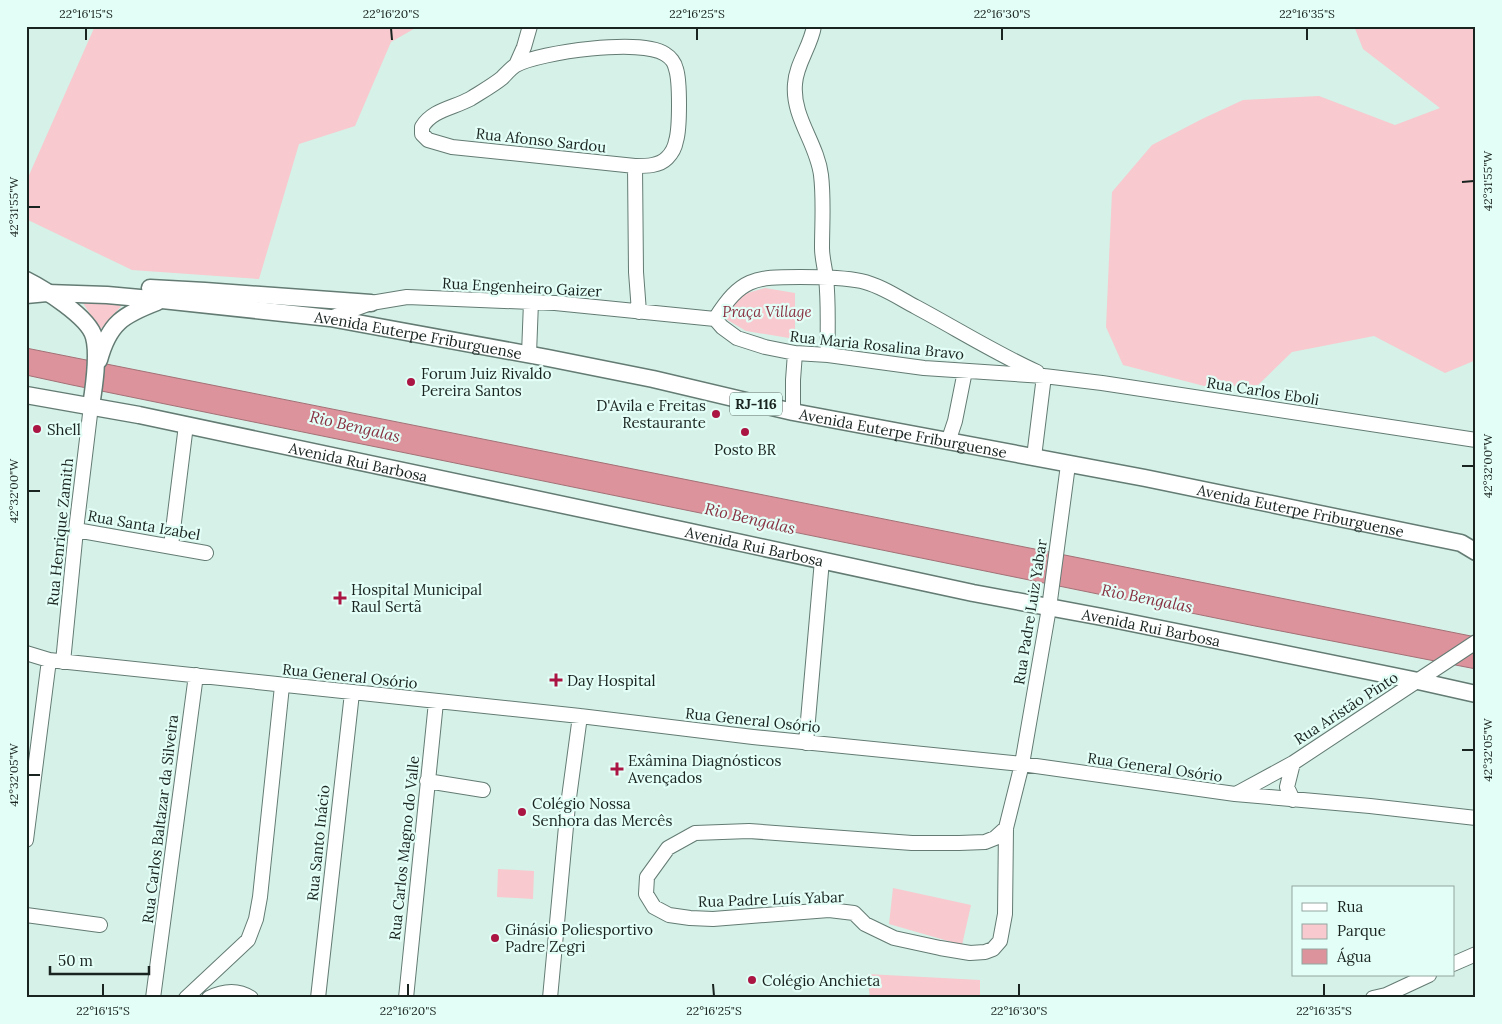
<svg xmlns="http://www.w3.org/2000/svg" width="1502" height="1024" viewBox="0 0 1502 1024" font-family="Lora,serif">
<style>
.green{fill:#f8c9ce}
.water{fill:#dd939c;stroke:#a27176}
.lines{fill:none;stroke-linecap:round;stroke-linejoin:round}
.minor-casing{stroke:#637b73;stroke-width:16}
.major-casing{stroke:#637b73;stroke-width:19}
.minor{stroke:#fff;stroke-width:14}
.major{stroke:#fff;stroke-width:16}
.ticks{fill:none;stroke:#19231f;stroke-width:2}
.poi-dot{fill:#aa1543;stroke:#e3fef6;stroke-width:2}
.labels{text-anchor:middle;dominant-baseline:central;stroke-width:4.5;stroke-linejoin:round;paint-order:stroke}
.shield{fill:#e3fef6;stroke:#566560;stroke-width:1}
.shield-label{font-size:14px;font-weight:bold;fill:#19231f}
.street-label{font-size:15px;fill:#19231f;stroke:#e3fef6}
.park-label{font-size:15px;font-style:italic;fill:#8a3243;stroke:#e3fef6}
.poi-label{font-size:15px;fill:#19231f;stroke:#e3fef6;text-anchor:start}
.water-label{font-size:16px;font-style:italic;fill:#883142;stroke:#e3fef6}
.neatline{fill:none;stroke:#19231f;stroke-width:2}
.ticks-label{font-size:12px;text-anchor:middle;fill:#19231f}
</style>
<rect width="100%" height="100%" fill="#d6f1e8"/>
<path class="green" d="M95,26H419L391,42L355,126L299,144L259,279L132,270L26,219V182Z
M1354,26H1476V360L1445,373L1374,336L1292,352L1258,385L1208,387L1123,365L1106,327L1112,192L1152,145L1202,119L1243,100L1319,96L1395,125L1440,108L1363,49Z
M765,288L795,293V339L746,331L726,319L733,301L744,294Z
M83,303L123,304L100,330Z
M498,869L534,871L533,899L497,897Z
M893,888L971,905L962,945L889,924Z
M867,974L980,980V998H870Z"/>
<path class="water" d="M26,348L1476,637V669L1255,626L72,385L26,375Z"/>
<g class="lines">
<defs>
<path id="minor" d="M814,26C811,46 796,64 795,84C792,117 817,143 821,175C824,200 822,224 822,248C822,258 825,268 826,278C829,304 827,330 828,355
M516,65L524,47L530,26
M635,166C647,166 659,166 667,158C672,153 675,147 676,141C680,128 680,81 676,69C675,63 670,57 665,54C642,38 540,52 516,65C511,68 506,74 502,78C492,86 481,92 470,99C453,108 432,110 422,127V134L428,140L452,147L635,166L636,272L639,312
M330,318L371,303L407,297L555,303L715,319
M715,319L722,327L737,338L765,347L795,353L828,355L924,368L1044,376L1102,383L1476,440
M715,319C741,278 754,277 800,277C820,277 842,277 861,281C880,285 899,298 916,307C957,329 995,353 1037,372
M529,354L531,302
M793,412V380L795,353
M948,442L955,421L965,371
M1034,457L1044,376
M76,530L206,553
M171,546L186,425
M26,653L49,660L580,716L753,737L1022,764L1235,794L1370,806L1476,818
M63,662L76,530L91,406
M806,743L822,560
M1293,763L1287,787L1293,800
M427,781L483,790
M1236,794L1293,763L1476,642
M1006,828L995,838L985,842L959,843H912L749,831L695,833L668,848L647,877L646,894L654,907L669,915L690,918L713,919L829,910L854,913L865,924L894,938L940,948L970,953L985,952L993,949L1000,941L1005,914L1006,828L1022,764L1049,608L1068,465
M26,840L49,660
M26,915L100,925
M1453,964L1476,954
M153,998L196,675
M186,998L248,940L256,919L260,897L282,686
M209,998C223,991 237,989 251,998
M318,998L352,693
M406,998L436,702
M550,998L568,805L580,716
M1373,998L1386,995L1429,975"/>
<g id="major">
<path d="M26,280C44,289 89,317 94,337C99,355 94,387 91,406"/>
<path d="M150,288L205,291L371,303"/>
<path id="s1" d="M26,295L47,293L107,295L162,300L330,318L548,358L653,379L793,412L1145,478L1461,543L1476,552"/>
<path d="M99,360C109,323 123,315 157,302"/>
<path id="s2" d="M26,395L139,415L686,531L973,593L1102,617L1418,681L1476,694"/>
</g>
</defs>
<use href="#minor" class="minor-casing"/>
<use href="#major" class="major-casing"/>
<use href="#minor" class="minor"/>
<use href="#major" class="major"/>
</g>
<path class="ticks" d="M86,28V40M391,28L392,40M697,28V40M1002,28V40M1307,28V40M1462,182L1474,181M28,207H40M1462,466H1474M28,491H40M1462,750H1474M28,775H40M103,984V996M408,984V996M713,984L714,996M1019,984V996M1324,984V996"/>
<g class="poi-dot">
<circle cx="411" cy="382" r="5"/>
<circle cx="716" cy="414" r="5"/>
<circle cx="37" cy="429" r="5"/>
<circle cx="745" cy="432" r="5"/>
<path d="M337.5 590.5h5v5h5v5h-5v5h-5v-5h-5v-5h5z"/>
<path d="M553.5 672.5h5v5h5v5h-5v5h-5v-5h-5v-5h5z"/>
<path d="M614.5 761.5h5v5h5v5h-5v5h-5v-5h-5v-5h5z"/>
<circle cx="522" cy="812" r="5"/>
<circle cx="495" cy="938" r="5"/>
<circle cx="752" cy="980" r="5"/>
</g>
<g class="labels">
<rect class="shield" x="730" y="392.5" width="52" height="23" rx="4"/>
<g class="shield-label">
<text x="756" y="404">RJ-116</text>
</g>
<g class="street-label">
<text transform="translate(541 140) rotate(6)">Rua Afonso Sardou</text>
<text transform="translate(522 287) rotate(3)">Rua Engenheiro Gaizer</text>
<text stroke="none"><textPath href="#s1" startOffset="395">Avenida Euterpe Friburguense</textPath></text>
<text transform="translate(877 345) rotate(6)">Rua Maria Rosalina Bravo</text>
<text transform="translate(1263 391) rotate(9)">Rua Carlos Eboli</text>
<text stroke="none"><textPath href="#s1" startOffset="890">Avenida Euterpe Friburguense</textPath></text>
<text stroke="none"><textPath href="#s2" startOffset="339">Avenida Rui Barbosa</textPath></text>
<text stroke="none"><textPath href="#s1" startOffset="1295">Avenida Euterpe Friburguense</textPath></text>
<text transform="translate(144 525) rotate(10)">Rua Santa Izabel</text>
<text transform="translate(60 532) rotate(-84)">Rua Henrique Zamith</text>
<text stroke="none"><textPath href="#s2" startOffset="744">Avenida Rui Barbosa</textPath></text>
<text transform="translate(1030 612) rotate(-81)">Rua Padre Luiz Yabar</text>
<text stroke="none"><textPath href="#s2" startOffset="1149">Avenida Rui Barbosa</textPath></text>
<text transform="translate(350 676) rotate(6)">Rua General Osório</text>
<text transform="translate(1346 708) rotate(-33)">Rua Aristão Pinto</text>
<text transform="translate(753 720) rotate(6)">Rua General Osório</text>
<text transform="translate(1155 767) rotate(8)">Rua General Osório</text>
<text transform="translate(160 819) rotate(-83)">Rua Carlos Baltazar da Silveira</text>
<text transform="translate(318 843) rotate(-84)">Rua Santo Inácio</text>
<text transform="translate(404 848) rotate(-84)">Rua Carlos Magno do Valle</text>
<text transform="translate(771 899) rotate(-2)">Rua Padre Luís Yabar</text>
</g>
<g class="park-label">
<text x="767" y="311">Praça Village</text>
</g>
<g class="poi-label">
<text x="421" y="373">Forum Juiz Rivaldo<tspan x="421" dy="17">Pereira Santos</tspan></text>
<text x="706" y="405" text-anchor="end">D'Avila e Freitas<tspan x="706" dy="17">Restaurante</tspan></text>
<text x="47" y="429">Shell</text>
<text x="745" y="449" text-anchor="middle">Posto BR</text>
<text x="351" y="589">Hospital Municipal<tspan x="351" dy="17">Raul Sertã</tspan></text>
<text x="567" y="680">Day Hospital</text>
<text x="628" y="760">Exâmina Diagnósticos<tspan x="628" dy="17">Avençados</tspan></text>
<text x="532" y="803">Colégio Nossa<tspan x="532" dy="17">Senhora das Mercês</tspan></text>
<text x="505" y="929">Ginásio Poliesportivo<tspan x="505" dy="17">Padre Zegri</tspan></text>
<text x="762" y="980">Colégio Anchieta</text>
</g>
<g class="water-label">
<text transform="translate(355 426) rotate(13)">Rio Bengalas</text>
<text transform="translate(750 518) rotate(13)">Rio Bengalas</text>
<text transform="translate(1147 598) rotate(11)">Rio Bengalas</text>
</g>
</g>
<rect width="1502" height="1024" fill="none" stroke="#e3fef6" stroke-width="55"/>
<rect x="1292" y="886" width="162" height="90" fill="#e3fef6" stroke="#92a6a0"/>
<rect x="1302" y="903" width="25" height="8" fill="#ffffff" stroke="#92a6a0"/>
<text x="1337" y="912" font-size="15" fill="#19231f">Rua</text>
<rect x="1302" y="924" width="25" height="15" fill="#f8c9ce" stroke="#92a6a0"/>
<text x="1337" y="936" font-size="15" fill="#19231f">Parque</text>
<rect x="1302" y="949" width="25" height="15" fill="#dd939c" stroke="#92a6a0"/>
<text x="1337" y="962" font-size="15" fill="#19231f">Água</text>
<path d="M50 966v8h99v-8" fill="none" stroke="#19231f" stroke-width="2.5"/>
<text x="58" y="966" font-size="15" fill="#19231f" stroke="#e3fef6" stroke-width="4" paint-order="stroke">50 m</text>
<rect x="28" y="28" width="1446" height="968" class="neatline"/>
<g class="ticks-label">
<text x="86" y="18">22°16'15"S</text>
<text x="391" y="18">22°16'20"S</text>
<text x="697" y="18">22°16'25"S</text>
<text x="1002" y="18">22°16'30"S</text>
<text x="1307" y="18">22°16'35"S</text>
<text transform="translate(1488 181) rotate(-90)" y="4">42°31'55"W</text>
<text transform="translate(14 207) rotate(-90)" y="4">42°31'55"W</text>
<text transform="translate(1488 466) rotate(-90)" y="4">42°32'00"W</text>
<text transform="translate(14 491) rotate(-90)" y="4">42°32'00"W</text>
<text transform="translate(1488 750) rotate(-90)" y="4">42°32'05"W</text>
<text transform="translate(14 775) rotate(-90)" y="4">42°32'05"W</text>
<text x="103" y="1015">22°16'15"S</text>
<text x="408" y="1015">22°16'20"S</text>
<text x="714" y="1015">22°16'25"S</text>
<text x="1019" y="1015">22°16'30"S</text>
<text x="1324" y="1015">22°16'35"S</text>
</g>
</svg>
